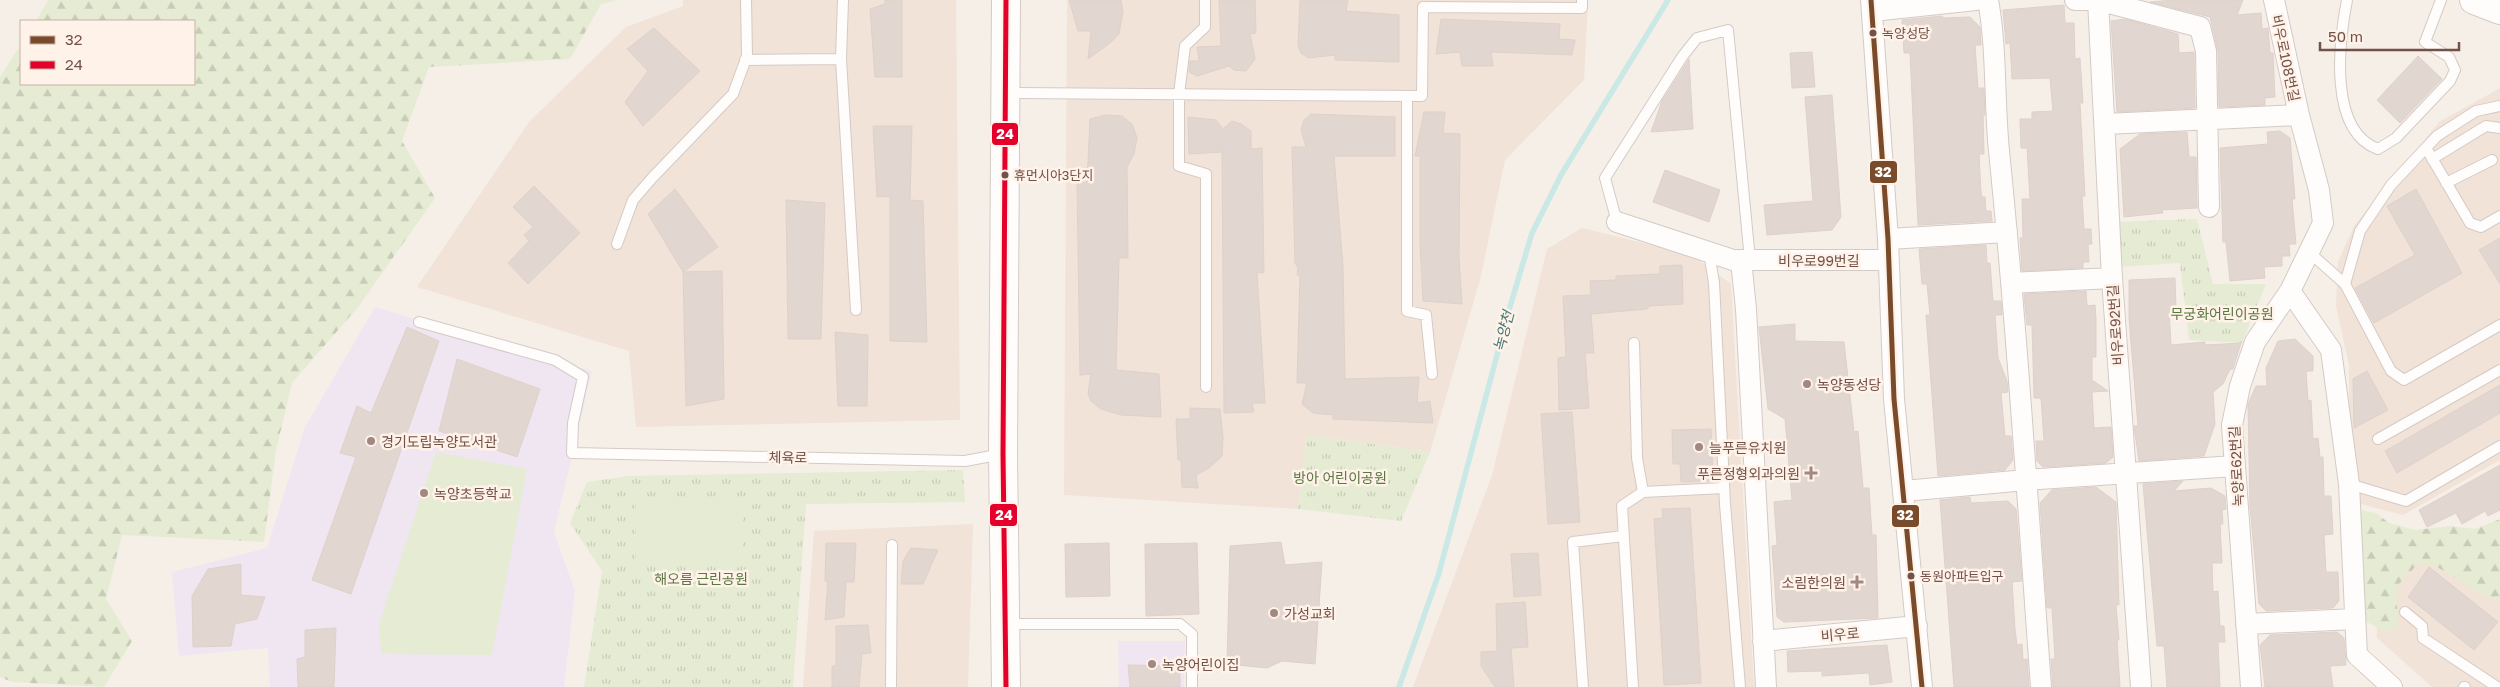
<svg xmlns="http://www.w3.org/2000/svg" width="2500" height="687" viewBox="0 0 2500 687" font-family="'Golos Text','Noto Sans KR',sans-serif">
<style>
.residential{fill:#f1e3d8}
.education{fill:#f0e6f1}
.forest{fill:url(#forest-firs)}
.park{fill:url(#park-tufts)}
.garden{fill:#e5ecd3}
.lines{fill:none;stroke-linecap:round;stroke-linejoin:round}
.stream{stroke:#cae8e5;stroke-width:5.5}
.building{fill:#e2d6d0;stroke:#dfd1ca}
.lane-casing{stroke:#d4cac5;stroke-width:12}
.street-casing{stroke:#d4cac5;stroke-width:22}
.secondary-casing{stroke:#d5cac4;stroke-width:30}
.lane{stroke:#fefdfc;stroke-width:10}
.street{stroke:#fefdfc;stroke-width:20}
.secondary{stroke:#fefdfc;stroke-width:28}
.bus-1-casing{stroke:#fff2e8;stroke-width:9}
.bus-2-casing{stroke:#fff2e8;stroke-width:9}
.bus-1{stroke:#7a4b2a;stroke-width:5}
.bus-2{stroke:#e4002b;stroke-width:5}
.bus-dot{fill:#735149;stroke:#fff2e8;stroke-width:2}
.poi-dot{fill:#a18881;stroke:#fff2e8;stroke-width:2}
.labels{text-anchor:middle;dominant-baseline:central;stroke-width:5;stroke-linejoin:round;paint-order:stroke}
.bus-label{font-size:13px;fill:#735149;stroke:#fff2e8;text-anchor:start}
.street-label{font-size:14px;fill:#735149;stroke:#fff2e8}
.park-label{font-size:14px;fill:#5a7842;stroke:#fff2e8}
.poi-label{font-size:14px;fill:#735149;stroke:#fff2e8;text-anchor:start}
.water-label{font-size:15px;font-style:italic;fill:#3d7878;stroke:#fff2e8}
.line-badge{stroke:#fff2e8;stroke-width:2}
.badge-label{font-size:14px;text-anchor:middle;font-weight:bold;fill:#fff}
</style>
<defs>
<pattern id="forest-firs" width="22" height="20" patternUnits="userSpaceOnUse" patternTransform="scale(1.25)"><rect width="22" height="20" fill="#e5ecd3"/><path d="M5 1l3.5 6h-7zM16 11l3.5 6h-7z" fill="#c8ccb7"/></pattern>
<pattern id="park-tufts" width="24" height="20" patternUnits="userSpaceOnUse" patternTransform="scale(1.25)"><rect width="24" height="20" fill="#e5ecd3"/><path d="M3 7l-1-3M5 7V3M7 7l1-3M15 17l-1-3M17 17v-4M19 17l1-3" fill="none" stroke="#c8ccb7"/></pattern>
</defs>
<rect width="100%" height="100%" fill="#f6efe8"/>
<path class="residential" d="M683,0H956L960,420L636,427L629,351L417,287L529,122L626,27L683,6Z
M1067,0H1588L1584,80L1505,160L1481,276L1430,452L1307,435L1298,509L1064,495Z
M2500,88V460L2403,515L2361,504L2349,433V365L2336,306L2338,262L2354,226L2439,122Z
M1582,228L1692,255L1731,284L1754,687H1413L1492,475L1547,249Z
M973,524L968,687H803L814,531Z
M2374,527L2500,552V687H2432L2377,638Z"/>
<path class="education" d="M375,307L592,371L554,532L575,591L564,687H270L268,648L179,656L172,572L267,548L305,427Z
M1118,641H1185L1184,687H1119Z"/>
<path class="forest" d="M48,0H618L601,4L570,59L429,67L402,141L435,198L359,306L292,383L276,450L264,542L122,535L106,599L132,641L104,687L12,682L0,677V77L21,44V84H194V21H36Z
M2362,510L2376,513L2389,523L2415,530L2450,526L2475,529L2500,519V599L2485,596L2434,565L2418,564L2397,586V628L2386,632L2365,621L2357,511Z"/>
<path class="park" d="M2197,219L2213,284H2266L2242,343L2189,340L2180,263L2117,267L2114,222Z
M1307,435L1430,452L1401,521L1298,509Z
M963,470L965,502L806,504L793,687H584L602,571L570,523L587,482L629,476Z"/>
<path class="garden" d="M436,452L527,469L492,655L381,654L379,624Z
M743,498V564H636V499Z"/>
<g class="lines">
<path class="stream" d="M1399,687L1439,573L1509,310L1532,233L1561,175L1668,0"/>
</g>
<path class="building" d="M885,0H902V77H875L870,9L885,4Z
M1069,0H1121L1123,11L1119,34L1110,43L1088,59L1091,31H1078Z
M1219,0H1255L1256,33L1250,34L1255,59L1246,71L1234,70L1229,66L1197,76L1189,72L1190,61H1199L1197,47L1221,46Z
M1300,0H1348L1346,11L1399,15V62L1335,60V55L1308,58L1301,53L1298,45Z
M2174,0H2243L2237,15L2261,13L2262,29L2268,28L2270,53H2273L2275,97L2265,98V105L2219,107L2218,51L2210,17L2150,2Z
M2064,5L2065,23H2074L2075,59L2080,58L2083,103H2080L2085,196H2082L2084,229H2091L2092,244H2088L2089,262H2083V268L2022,271L2020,238H2023L2022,199H2030L2027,148H2021L2020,119H2032V112L2053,111L2050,78L2012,79L2010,43L2006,44L2003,10Z
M1942,16L1944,18L1970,17L1980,27L1981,45H1975L1978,88H1984L1985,115H1983L1984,154H1979L1981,193L1982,197H1985L1986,211H1991L1992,221L1918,225L1910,53H1904L1902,20Z
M1441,19L1560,24L1559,39L1575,40L1572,55L1491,52L1493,66H1462L1460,52L1436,54Z
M2125,19L2178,34L2179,53L2194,52L2195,108L2117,112L2111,21Z
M654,28L700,71L643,126L625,102L648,71L627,49Z
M1812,52L1815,87L1792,88L1790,53Z
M2418,56L2442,79L2400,123L2377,100Z
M1689,59L1693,129L1651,132L1662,101Z
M1832,95L1841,217L1832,230L1767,235L1764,205L1813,201L1805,97Z
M1424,112H1445L1443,133L1460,134L1459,258L1462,304L1423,301L1420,244V156H1415Z
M1311,114L1395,117V156H1334L1343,266L1345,379L1419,377L1417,403L1430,401L1433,423L1333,419V415L1313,413L1302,404L1307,383H1297L1300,275H1297L1298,268L1295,263L1292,147H1306L1301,130L1304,120Z
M1106,115L1122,116L1132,124L1137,138L1134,154L1127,167L1128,258H1119L1116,370L1159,374L1161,417L1121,415L1101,409L1091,401L1088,393L1091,374L1080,375L1077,183L1087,182L1090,119Z
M1188,117L1216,120L1223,129L1232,121L1241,124L1251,131V149L1262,148L1264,273L1257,272L1265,403H1252L1254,412L1224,413L1222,152L1189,154Z
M873,126H912L910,200L923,201L927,342L890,341V196L877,197Z
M2280,131L2290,138L2295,199H2292L2296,244H2289L2290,256H2282V266L2264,267L2265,278L2230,281L2226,242H2223L2220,148L2268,144L2267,132Z
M2187,132L2189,157H2196L2197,208L2162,210L2163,213L2124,217L2120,149L2140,134Z
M1665,170L1720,190L1709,222L1653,202Z
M534,186L580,233L528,284L508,263L529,241L524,235L533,227L513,207Z
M675,189L718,247L683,272L648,214Z
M2416,189L2462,273L2374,323L2355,288L2415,255L2387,206Z
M786,200L825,203L821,339H788Z
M2500,238V284L2479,250Z
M1986,245L1987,263H1990L1993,301H2001L2002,315H1995L1998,358L2007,381L2008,392L2001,393L2005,436H2011L2013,460L2005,470L1938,476L1926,315H1930L1927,284H1922L1919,249Z
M1682,265L1683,304L1650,306L1647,309L1591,314L1594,353H1585L1589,408L1559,410L1558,358L1566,357L1563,296L1591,295L1590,281L1616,280V276L1660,274V266Z
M722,271L724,399L686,406L683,272Z
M2175,278L2176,309L2169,310L2171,345L2205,342V345L2241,343L2233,369H2230L2223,384L2213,392L2215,424L2204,456L2139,461L2134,426H2138L2129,318V280Z
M2086,291L2087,306L2095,305L2096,319V357H2092V380L2108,391L2092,392L2094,428L2111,427L2113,457L2106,463L2043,467L2037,461L2036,441H2044L2041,398H2034L2032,325H2027L2024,294Z
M1795,324V341L1844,342L1854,432L1858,431L1863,488H1869L1872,535H1876L1878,618L1784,622L1777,617L1772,546L1777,545L1774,502L1792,500L1785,419L1768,409L1759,327Z
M407,327L439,341L351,594L312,580L356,457L340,453L357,406L371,413Z
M835,332L868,335L867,406H838Z
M2295,339L2313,356V371H2306L2308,401L2311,400L2313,439L2318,438L2320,457H2323L2324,496H2331L2333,534L2324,535L2326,572H2338L2339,601L2333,608L2266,611L2259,604L2250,507L2248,404L2256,386H2267L2266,368L2278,341Z
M457,359L540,389L517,457L439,431Z
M2367,371L2388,410L2354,428L2353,379Z
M2500,385V413L2397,473L2385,451Z
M1190,408L1220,409L1223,438L1222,456L1209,468L1196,475L1198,488L1182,487L1181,460H1178L1176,419H1190Z
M1572,412L1580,522L1548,524L1541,414Z
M1711,429L1713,481L1681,482L1680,464H1673L1672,430Z
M2500,465V510L2488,516L2485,511L2462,524L2456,513L2427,527L2419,510Z
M2183,481L2174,491L2211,488L2225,496L2226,509L2222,510L2223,524H2220L2222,563H2212L2213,592L2218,591L2220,626H2224L2225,642H2218L2220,687H2167L2164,646H2157L2143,484Z
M2096,487L2116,502L2119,605H2116L2119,640H2117L2120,687H2053L2051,659H2055L2052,608H2047L2040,503L2052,490Z
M1970,497L1971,503L2008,501L2016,509L2022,581L2012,582L2015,629L2017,645L2022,644L2023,660L2027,659L2029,687H1954L1940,500Z
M1690,508L1701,683L1664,685L1654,519L1663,518L1662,509Z
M1281,542L1285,565L1322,562L1315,664L1282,661L1267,668L1227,664L1230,546Z
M826,543H856L854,582H846L844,617L825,620L828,582L825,581Z
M1109,543L1110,596L1066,597L1065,544Z
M1197,543L1199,614L1146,616L1145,544Z
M911,548L938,550L923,584H901L903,561Z
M1538,553L1541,595L1514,597L1511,554Z
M241,564V595L265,597L257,619L235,624L231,646L193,647L192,596L208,569Z
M2429,567L2498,622L2474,650L2408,597Z
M1525,602L1528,647L1511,648L1514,687H1495L1481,666V652L1497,651L1496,604Z
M868,625L871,653L862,654L859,687H832V666H836V626Z
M336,628L334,687H298L297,659L305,657V630Z
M2337,632L2344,638L2346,665L2330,666L2333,687H2265L2260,645L2270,635Z
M1887,645L1892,682L1870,685L1869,673L1822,676V671L1788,672L1787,651Z
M1128,665L1180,666V687H1130Z"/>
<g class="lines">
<defs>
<path id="lane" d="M843,0L841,59L856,310
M1205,0V27L1185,46L1179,94V166L1206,174V387
M2347,0C2339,41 2328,131 2378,149L2396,138L2450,81L2455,70L2449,57L2425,42L2441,0
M745,60L841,59
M1007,93L1422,96L1423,7L1582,8V0
M1407,96V311L1426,315L1432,374
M2426,148L2470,223L2481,227L2500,216
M2432,159L2486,126L2500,128
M2446,183L2492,160
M1617,222L1605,178L1682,57L1697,38L1728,30L1750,260
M617,244L633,200L653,177L733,94L747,56L746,0
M1709,252L1714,283L1725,504L1740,687
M2310,253L2345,284L2391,371L2404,380L2500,325
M2345,284L2360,231L2391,185L2437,136L2476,111L2500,106
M419,322L555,360L583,377L573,423L572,453L965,461L1002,454
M2378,439L2500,370
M2349,484L2406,501L2500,446
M1643,492L1724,488
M2405,612L2422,626L2423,638L2497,687
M1007,624H1180L1192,634V687
M891,687L892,545
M1583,687L1573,542L1623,536
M1633,687L1622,506L1643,492L1637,458L1634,343
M2464,687H2465"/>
<path id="street" d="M1871,0L1888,239L1894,399L1922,687
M1988,0C1997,49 1994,101 1999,151C2017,329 2028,508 2041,687
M2075,0H2098L2200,27L2206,51L2209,207
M2098,0L2112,278
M1872,11L1976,0
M2105,124L2299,115
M1617,222L1733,260H1888
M1888,239L2007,232
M1741,260L1746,309L1766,687
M2011,283L2112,278L2141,687
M2290,291L2331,350L2349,484L2357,655L2392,687
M1904,491L2026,480L2235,466
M2246,624L2355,619
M1763,641L1917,626
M2251,687L2232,425L2240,386L2255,342L2290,291L2323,223L2319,190L2299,115L2274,0"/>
<path id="secondary" d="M2474,0L2500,10
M1006,687L1003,454L1006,0"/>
</defs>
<use href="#lane" class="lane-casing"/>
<use href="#street" class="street-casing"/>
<use href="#secondary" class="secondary-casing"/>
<use href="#lane" class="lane"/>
<use href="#street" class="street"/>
<use href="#secondary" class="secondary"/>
<defs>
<path id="bus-1" d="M1871,0L1888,239L1894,399L1922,687"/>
<path id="bus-2" d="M1006,687L1003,454L1006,0"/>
</defs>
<use href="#bus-1" class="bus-1-casing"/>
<use href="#bus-2" class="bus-2-casing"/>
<use href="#bus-1" class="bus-1"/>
<use href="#bus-2" class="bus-2"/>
</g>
<g class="bus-dot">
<circle cx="1873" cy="33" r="4.5"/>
<circle cx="1005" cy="175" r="4.5"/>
<circle cx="1911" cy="576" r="4.5"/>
</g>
<g class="poi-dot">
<circle cx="1807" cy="384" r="5"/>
<circle cx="371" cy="441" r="5"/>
<circle cx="1699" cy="447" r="5"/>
<path d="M1808.5 465.5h5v5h5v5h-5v5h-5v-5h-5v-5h5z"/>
<circle cx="424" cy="493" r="5"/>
<path d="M1854.5 574.5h5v5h5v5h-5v5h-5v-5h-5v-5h5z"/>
<circle cx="1274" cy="613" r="5"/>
<circle cx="1152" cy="664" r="5"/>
</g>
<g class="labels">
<g class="bus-label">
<text x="1882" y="33">녹양성당</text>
<text x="1014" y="175">휴먼시아3단지</text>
<text x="1920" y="576">동원아파트입구</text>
</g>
<g class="street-label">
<text transform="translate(2286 58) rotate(78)">비우로108번길</text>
<text x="1819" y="260">비우로99번길</text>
<text transform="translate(2115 325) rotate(-94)">비우로92번길</text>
<text transform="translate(788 457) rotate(1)">체육로</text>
<text transform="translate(2236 466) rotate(-93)">녹양로62번길</text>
<text transform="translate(1840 634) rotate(-5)">비우로</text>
</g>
<g class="park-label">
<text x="2222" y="313">무궁화어린이공원</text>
<text x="1340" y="477">방아 어린이공원</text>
<text x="701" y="578">해오름 근린공원</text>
</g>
<g class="poi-label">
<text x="1817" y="384">녹양동성당</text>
<text x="381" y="441">경기도립녹양도서관</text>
<text x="1709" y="447">늘푸른유치원</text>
<text x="1800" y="473" text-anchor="end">푸른정형외과의원</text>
<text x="434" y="493">녹양초등학교</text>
<text x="1846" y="582" text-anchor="end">소림한의원</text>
<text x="1284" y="613">가성교회</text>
<text x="1162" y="664">녹양어린이집</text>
</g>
<g class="water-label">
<text transform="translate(1503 331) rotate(-75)">녹양천</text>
</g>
</g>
<g class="line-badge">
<rect x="991" y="122" width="28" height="24" rx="5" fill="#e4002b"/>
<rect x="1869" y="160" width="29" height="24" rx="5" fill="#7a4b2a"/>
<rect x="989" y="503" width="29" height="24" rx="5" fill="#e4002b"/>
<rect x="1891" y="504" width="29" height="24" rx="5" fill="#7a4b2a"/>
</g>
<g class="badge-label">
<text x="1005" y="139">24</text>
<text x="1883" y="177">32</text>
<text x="1004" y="520">24</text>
<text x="1905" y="520">32</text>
</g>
<rect x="20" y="20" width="175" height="65" fill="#fff2e8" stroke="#c7b2a8"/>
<rect x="30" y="36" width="25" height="8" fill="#7a4b2a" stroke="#c7b2a8"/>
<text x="65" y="45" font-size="15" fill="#735149">32</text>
<rect x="30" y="61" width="25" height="8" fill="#e4002b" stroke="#c7b2a8"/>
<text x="65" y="70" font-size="15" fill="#735149">24</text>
<path d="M2320 42v8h139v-8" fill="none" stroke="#735149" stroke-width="2.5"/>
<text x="2328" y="42" font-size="15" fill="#735149" stroke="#fff2e8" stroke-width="4" paint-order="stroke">50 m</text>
</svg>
